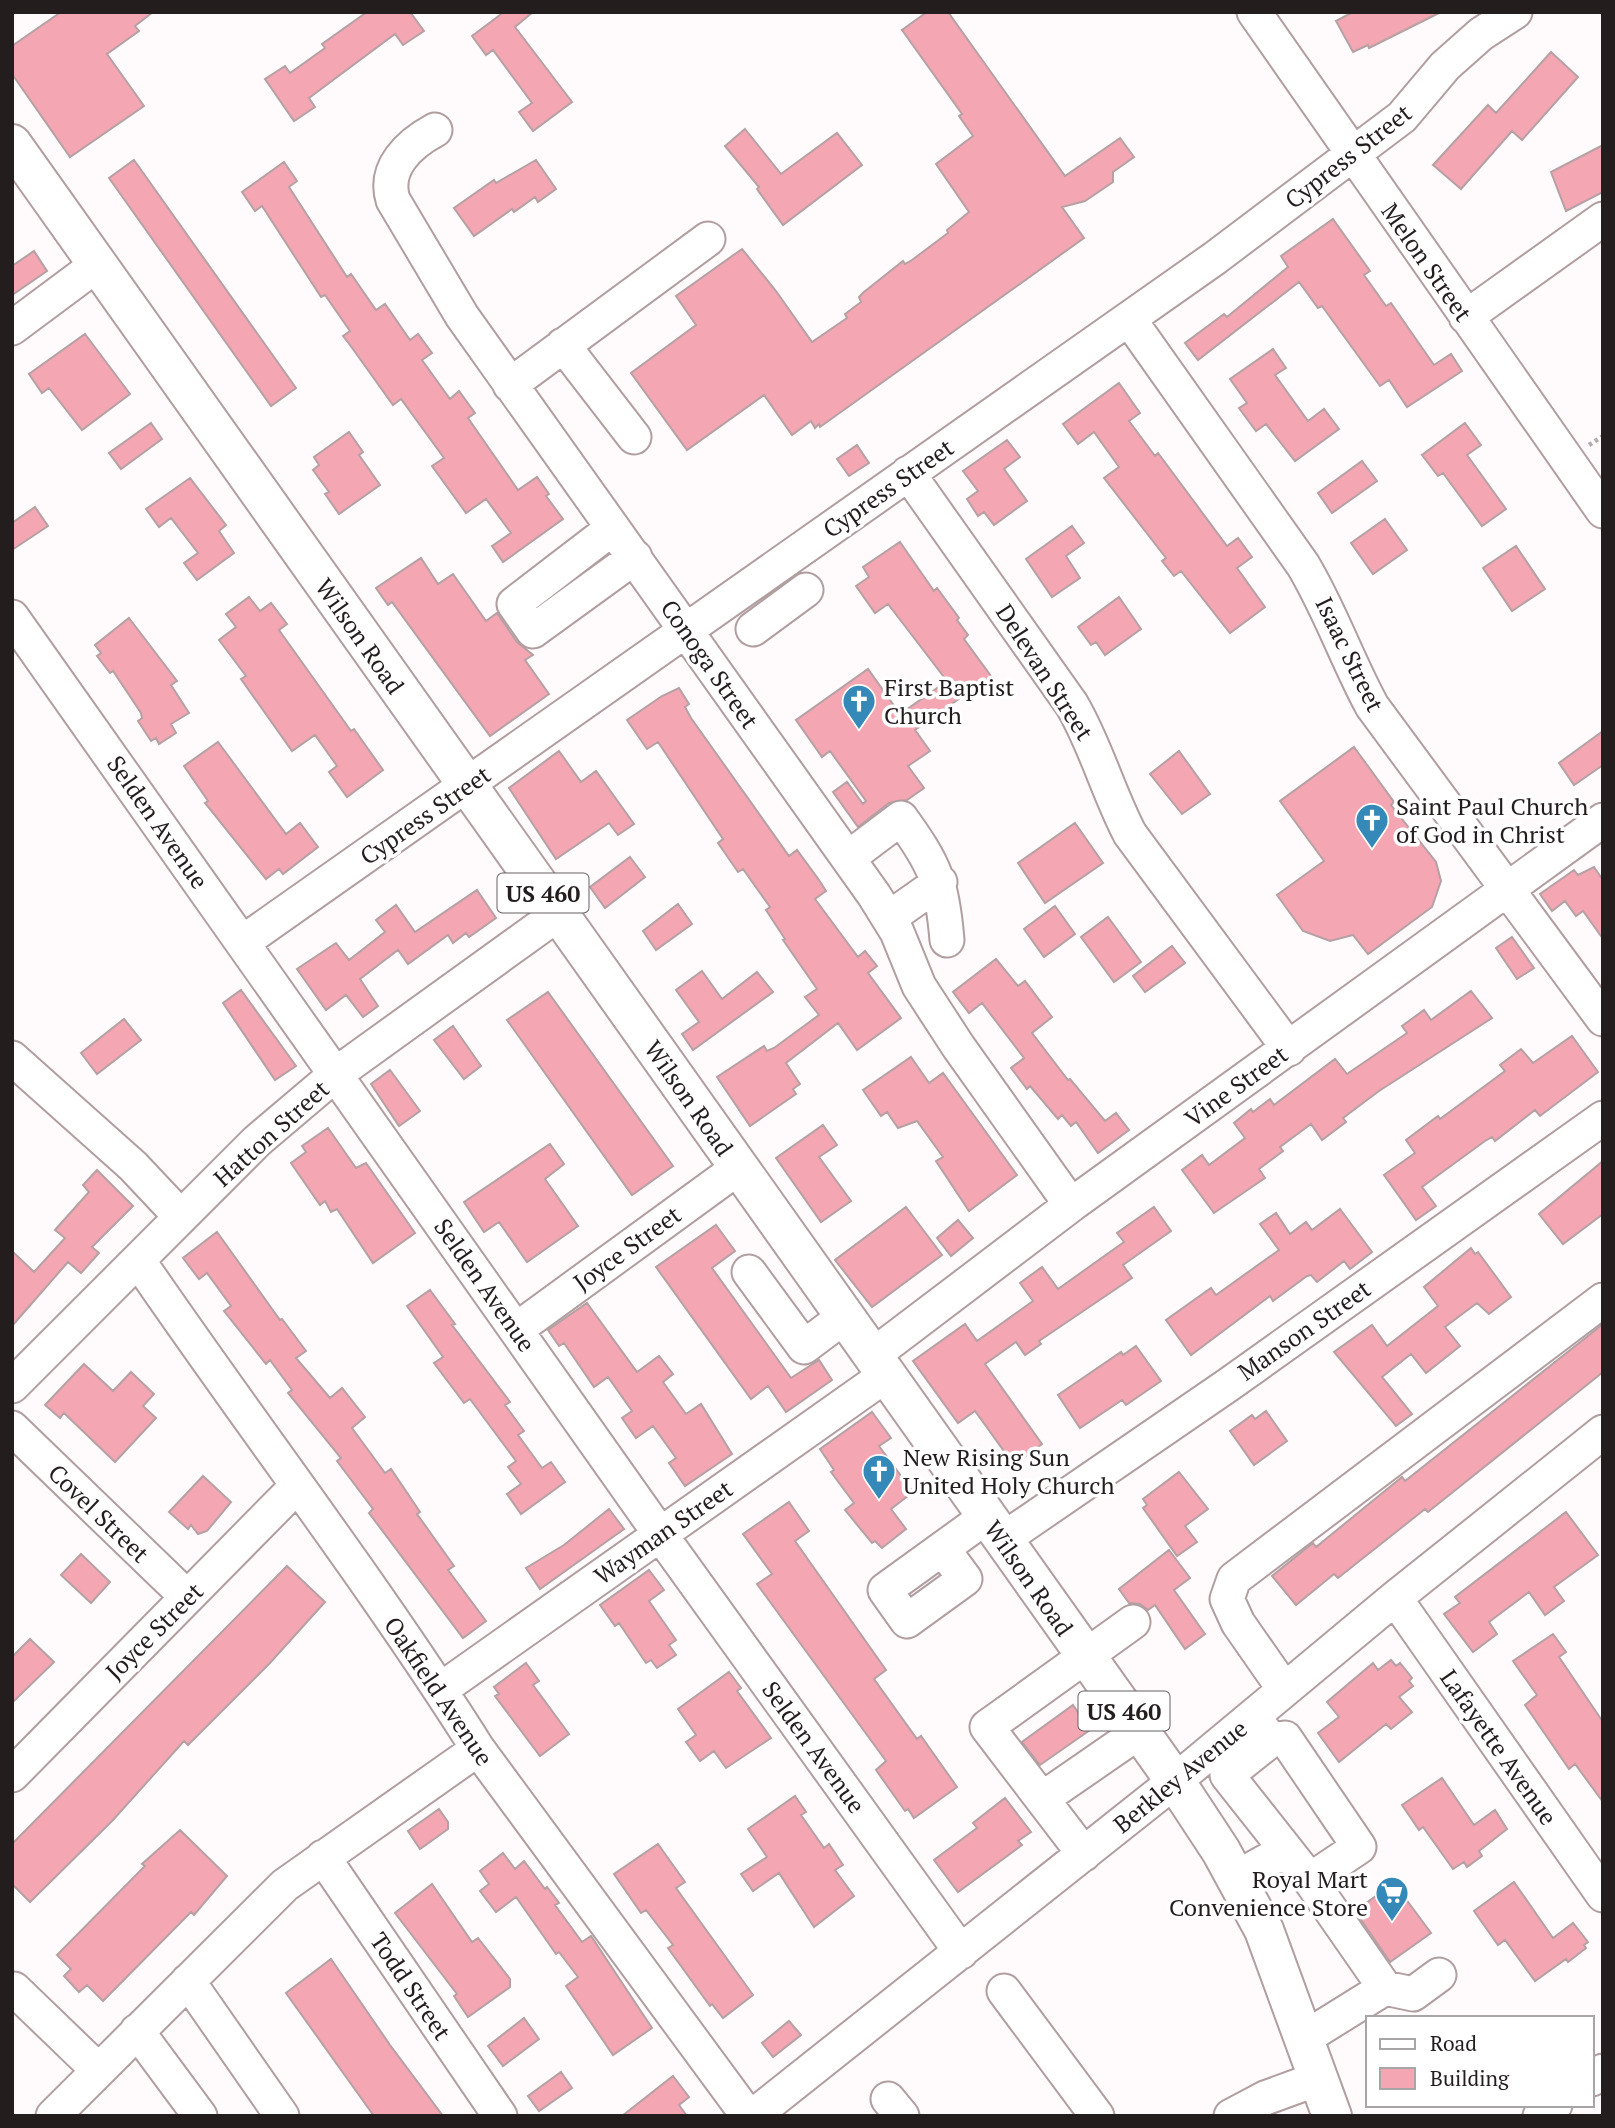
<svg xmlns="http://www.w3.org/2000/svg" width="1615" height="2128" viewBox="0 0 1615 2128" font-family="'PT Serif',serif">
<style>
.building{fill:#f5a6b3;stroke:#b5a1a4;stroke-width:2}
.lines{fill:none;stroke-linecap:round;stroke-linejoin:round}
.minor-casing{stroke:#b19ea0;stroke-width:37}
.major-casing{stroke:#b19ea0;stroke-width:42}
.path{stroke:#b3adae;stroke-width:4.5;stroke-dasharray:3.5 3.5;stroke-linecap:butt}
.minor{stroke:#fff;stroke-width:33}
.major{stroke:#fff;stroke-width:38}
.labels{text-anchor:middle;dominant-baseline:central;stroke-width:7;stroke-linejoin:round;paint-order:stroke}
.shield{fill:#fff;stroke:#666162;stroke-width:2}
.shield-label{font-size:23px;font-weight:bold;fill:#241d1e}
.street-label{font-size:24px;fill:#241d1e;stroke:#fff}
.poi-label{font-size:24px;fill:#241d1e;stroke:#fff;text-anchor:start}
</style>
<rect width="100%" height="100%" fill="#fffafb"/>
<path class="building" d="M61,12H153L135,26L139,31L107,54L144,106L70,157L12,74V46Z
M367,12H410L424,31L403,45L395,34L309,98L315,107L294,121L265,79L285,66L290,73L325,48L322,44Z
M504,12H533L515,27L572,102L533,131L519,112L532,103L493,50L486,55L472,36Z
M927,12H948L1065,176L1120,138L1134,157L1113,172V182L1085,201L1062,207L1084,238L820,427L819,424L815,428L811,421L792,435L764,395L687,450L631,373L696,325L676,296L742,249L776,291L812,342L847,318L845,314L861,302L859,297L864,292L903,261L905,264L912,260L948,233L947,230L969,212L936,164L973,136L959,116L962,114L902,30Z
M1353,12H1441L1369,48L1368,45L1353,52L1336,21Z
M1551,52L1578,77L1522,140L1512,131L1461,189L1433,165L1488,105L1496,113Z
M745,129L781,174L837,133L862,165L783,225L757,189L759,187L725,146Z
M1603,145V192L1566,211L1551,172Z
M134,160L296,388L271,406L109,178Z
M536,160L556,189L538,202L535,197L514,212L512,209L474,236L454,208L494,180L496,183Z
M284,162L297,181L289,187L347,277L351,274L376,310L385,304L410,340L418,334L432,353L422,360L450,399L459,391L475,413L468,418L518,490L537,477L549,494L546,496L563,519L503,562L492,546L511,533L486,499L466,513L432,466L444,458L401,399L393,405L350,345L343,336L350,331L325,295L321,297L262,206L255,211L242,192Z
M1333,219L1370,271L1364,275L1386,306L1391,303L1434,365L1451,354L1462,371L1407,407L1389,380L1380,386L1322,306L1318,308L1299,282L1198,360L1185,343L1224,314L1227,317L1288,267L1281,256Z
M34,251L47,271L12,295V266Z
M85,334L130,394L82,430L49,388L42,393L29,374Z
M1273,349L1286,368L1275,375L1308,421L1324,409L1339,429L1295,461L1266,424L1256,431L1239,408L1247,403L1230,379Z
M1119,383L1140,413L1129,421L1155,456L1158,453L1227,546L1238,538L1252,557L1237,568L1265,607L1230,633L1181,571L1174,576L1162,561L1166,558L1104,478L1119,467L1094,432L1078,444L1063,424Z
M151,423L162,439L121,469L109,453Z
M1465,423L1481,445L1467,455L1506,509L1482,526L1443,473L1438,476L1422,455Z
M349,432L363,452L359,455L380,485L339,514L325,494L329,492L313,470L319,465L314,457Z
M1007,440L1020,457L1004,469L1027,501L994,525L984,512L978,516L967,499L978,491L963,471Z
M857,445L869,463L849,476L837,459Z
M1362,461L1377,481L1332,513L1318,493Z
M190,478L226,525L219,531L234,553L197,580L184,563L198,553L171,518L159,527L146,509Z
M35,507L48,526L12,550V523Z
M1385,519L1407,550L1373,574L1351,543Z
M1072,526L1084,543L1066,556L1080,578L1052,597L1026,559Z
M900,542L934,591L937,588L959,618L957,620L968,635L964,639L991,676L915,730L930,751L908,766L924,788L907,800L889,803L858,827L833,792L847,782L863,804L866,801L830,751L822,757L796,720L868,669L900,714L947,681L888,604L875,613L856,586L869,577L863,567Z
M1516,546L1545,589L1512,611L1483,568Z
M421,558L438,584L453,574L486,621L497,613L517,642L533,655L525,660L549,694L490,736L392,602L388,605L376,588Z
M249,597L260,611L271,603L287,624L279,630L351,731L354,729L383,770L347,797L329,772L337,766L315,735L292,751L241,679L246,676L219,640L236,627L226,614Z
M1119,597L1141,629L1105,655L1096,642L1091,645L1078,627Z
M129,618L177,681L171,685L189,713L171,724L176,733L159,744L156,738L151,741L138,721L142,718L141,713L113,671L110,673L97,656L101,653L95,645Z
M679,688L689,704L685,707L691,718L789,856L797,850L819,880L826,891L815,899L858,957L865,951L877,966L868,973L901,1018L857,1050L838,1023L786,1063L800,1084L793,1089L796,1094L750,1126L717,1077L764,1046L767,1051L774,1048L819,1015L805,997L817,989L783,940L785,939L766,910L770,907L743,869L738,872L718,843L723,839L658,742L647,749L627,720L662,696Z
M1603,731V765L1574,785L1559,763Z
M218,742L286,834L300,823L318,847L283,874L279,869L266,879L205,803L208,801L184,766Z
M1354,747L1394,802L1391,805L1436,862L1441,881L1432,907L1368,954L1353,935L1330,941L1303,931L1277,895L1324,861L1280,801Z
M559,751L581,782L596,771L634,824L618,835L609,823L556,859L509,788Z
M1179,751L1210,794L1182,814L1150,774Z
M1075,823L1103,863L1045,903L1018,863Z
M630,857L645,877L605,908L590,887Z
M1594,867L1603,880V939L1583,911L1576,916L1565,901L1552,911L1540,894L1574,870L1578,875Z
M477,890L496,918L469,937L466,933L453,943L448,935L408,964L398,950L360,979L378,1006L363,1017L346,995L326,1010L297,969L336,943L349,960L385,932L376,920L396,905L415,932Z
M678,904L692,924L656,950L643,931Z
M1055,906L1075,934L1044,957L1024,929Z
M1108,917L1141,962L1114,982L1081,937Z
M1512,937L1534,968L1517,979L1496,948Z
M1172,946L1185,963L1145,992L1133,976Z
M996,959L1018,986L1025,981L1052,1017L1032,1033L1068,1080L1070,1079L1105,1121L1116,1113L1129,1130L1098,1153L1076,1122L1071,1126L1062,1115L1058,1119L1030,1086L1027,1089L1011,1068L1024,1058L982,1003L969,1013L953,992Z
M702,971L722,999L757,972L773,992L693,1050L682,1034L699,1022L676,990Z
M241,990L296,1066L275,1080L223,1003Z
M1471,991L1492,1018L1379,1091L1343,1118L1346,1122L1322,1140L1311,1124L1280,1147L1283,1151L1259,1169L1265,1178L1214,1213L1182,1170L1202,1155L1209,1165L1245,1138L1234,1123L1251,1109L1253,1112L1270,1099L1274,1105L1335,1059L1347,1074L1407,1033L1402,1026L1424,1010L1431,1020Z
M548,992L673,1166L632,1195L507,1020Z
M124,1019L141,1040L97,1074L81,1053Z
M453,1026L481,1066L464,1079L434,1040Z
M1572,1036L1598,1072L1540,1116L1535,1110L1495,1141L1492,1137L1485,1141L1422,1187L1436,1206L1416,1220L1384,1175L1415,1153L1406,1140L1438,1116L1440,1119L1505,1071L1500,1065L1521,1049L1533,1063Z
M911,1057L929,1083L943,1073L1017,1175L969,1211L936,1161L943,1157L917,1121L898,1128L887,1112L881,1116L863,1090Z
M390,1070L420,1111L399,1126L371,1084Z
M823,1125L837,1145L819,1157L851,1201L821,1222L776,1158Z
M328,1128L356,1168L366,1163L415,1233L373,1263L337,1209L331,1212L325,1201L320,1205L291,1163L306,1152L302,1146Z
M550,1144L564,1164L545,1179L578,1226L527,1262L499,1222L484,1232L464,1202Z
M1603,1161V1214L1563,1244L1539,1214Z
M97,1170L133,1206L92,1247L99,1253L81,1273L68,1262L12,1326V1251L34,1272L65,1238L55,1230L89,1192L83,1185Z
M906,1207L942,1255L872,1307L835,1260Z
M1154,1207L1171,1231L1123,1265L1132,1278L1039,1341L1041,1344L1025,1355L1016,1342L985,1364L1042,1444L1014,1465L975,1411L958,1423L913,1361L965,1324L977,1341L1033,1301L1020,1283L1042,1267L1058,1289L1124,1242L1117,1233Z
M1340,1209L1372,1252L1350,1269L1344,1261L1317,1282L1311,1275L1307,1276L1273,1301L1270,1296L1191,1355L1166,1320L1211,1288L1216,1295L1279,1250L1260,1224L1276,1213L1290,1234L1306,1222L1312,1230Z
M958,1220L973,1238L951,1256L937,1238Z
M716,1225L735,1251L712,1268L791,1378L819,1360L832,1380L786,1412L768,1386L751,1399L656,1267Z
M217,1232L280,1320L282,1319L306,1351L296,1358L330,1398L342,1388L365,1417L352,1428L385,1473L391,1469L420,1512L417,1514L454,1566L448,1570L486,1621L463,1638L369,1513L373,1509L337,1461L341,1458L288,1393L292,1390L270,1360L266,1364L224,1311L231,1306L207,1273L199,1279L183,1258Z
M1471,1248L1475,1254L1478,1252L1511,1297L1489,1314L1477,1303L1445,1327L1460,1346L1426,1373L1411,1354L1382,1377L1412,1414L1396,1426L1334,1352L1372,1325L1387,1346L1438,1306L1424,1287Z
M430,1290L455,1324L452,1325L510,1402L505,1405L524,1431L518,1435L542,1468L551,1462L565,1482L521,1514L507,1494L521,1484L508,1467L516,1461L470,1399L464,1403L434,1363L443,1357L407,1306Z
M587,1303L637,1372L659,1356L673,1374L663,1382L686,1414L701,1404L732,1454L685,1486L669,1463L676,1458L653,1426L636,1438L622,1418L632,1411L608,1377L594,1387L564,1343L559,1346L548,1330Z
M1603,1324V1372L1428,1512L1425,1509L1338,1578L1334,1574L1296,1605L1272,1576L1313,1543L1316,1547L1402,1477L1405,1481Z
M1136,1346L1161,1381L1126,1405L1122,1400L1080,1428L1058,1395L1121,1352L1123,1355Z
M84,1364L113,1391L131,1372L154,1394L143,1406L156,1418L115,1462L64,1413L60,1418L45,1405Z
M1266,1411L1287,1441L1254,1465L1230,1431L1252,1415L1255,1419Z
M872,1412L891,1438L879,1446L913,1492L891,1509L906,1529L882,1548L875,1541L872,1543L845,1510L854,1503L831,1472L834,1470L820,1449Z
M1179,1472L1208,1509L1185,1526L1197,1542L1177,1556L1143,1508L1147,1505L1143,1499Z
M203,1476L231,1502L207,1531L198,1534L191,1525L188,1529L169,1512Z
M789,1502L809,1531L795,1541L886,1670L874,1679L917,1739L921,1736L957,1787L914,1818L908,1809L905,1811L876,1770L886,1761L757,1584L772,1574L743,1534Z
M609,1509L624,1529L540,1589L526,1568L564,1545Z
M1566,1512L1598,1555L1554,1587L1564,1601L1545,1615L1529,1592L1489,1622L1497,1634L1473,1652L1444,1614L1460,1603L1455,1597Z
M1169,1550L1190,1578L1174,1590L1205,1634L1185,1649L1155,1605L1148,1610L1140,1604L1129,1603L1119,1589Z
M81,1554L110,1582L91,1603L61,1575Z
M287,1566L325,1602L269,1664L188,1745L184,1741L113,1820L30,1902L12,1884V1844Z
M649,1570L664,1590L649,1601L676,1640L669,1645L676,1655L657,1668L651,1660L646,1663L619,1623L615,1626L600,1605Z
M1553,1634L1566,1652L1559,1657L1603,1722V1802L1575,1764L1569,1769L1525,1705L1537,1695L1513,1661Z
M30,1639L54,1662L12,1703V1657Z
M1391,1660L1396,1666L1400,1663L1412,1678L1409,1681L1413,1686L1399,1697L1412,1712L1391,1729L1386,1724L1339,1762L1318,1733L1339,1717L1327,1702L1373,1663L1378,1670Z
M526,1663L539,1681L533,1685L569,1734L540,1756L495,1696L499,1694L494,1687Z
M729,1672L741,1688L737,1691L771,1738L726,1768L714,1751L700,1761L686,1742L696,1735L678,1709Z
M1073,1705L1090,1730L1040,1765L1022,1742Z
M1442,1778L1474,1825L1495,1810L1507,1829L1479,1851L1482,1856L1467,1867L1464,1862L1453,1869L1423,1827L1419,1830L1402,1805Z
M795,1796L806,1812L801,1815L824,1848L829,1844L843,1865L835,1870L854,1896L814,1927L779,1873L753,1891L741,1874L767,1857L748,1829Z
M1005,1798L1031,1832L1018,1841L1022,1845L958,1892L934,1860L977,1828L973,1823Z
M439,1809L448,1822V1829L420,1849L408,1831Z
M180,1830L227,1876L194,1915L191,1912L103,2001L87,1985L79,1992L64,1976L71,1969L57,1955L145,1866L142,1864Z
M658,1844L685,1882L676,1888L753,1995L723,2018L712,2004L710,2006L668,1948L673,1945L646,1910L641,1913L614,1874Z
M503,1853L515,1869L524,1861L545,1889L547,1887L559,1903L555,1905L582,1942L591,1936L652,2028L613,2055L566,1986L578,1977L559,1952L556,1954L516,1897L496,1912L480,1891L489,1884L480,1871Z
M1514,1882L1553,1938L1573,1923L1588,1942L1584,1945L1586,1948L1568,1962L1566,1959L1535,1981L1505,1940L1498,1945L1474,1911Z
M1394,1883L1431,1933L1390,1962L1355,1911Z
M432,1884L472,1942L478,1938L510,1979V1987L468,2017L454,1996L457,1994L395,1913Z
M331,1959L390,2045L443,2116H374L346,2077L286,1993Z
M524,2018L539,2039L503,2066L488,2046Z
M789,2021L801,2035L773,2057L762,2043Z
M561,2072L572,2088L539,2111L528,2096Z
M673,2076L689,2097L679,2105L687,2116H622Z"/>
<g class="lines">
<defs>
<path id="minor" d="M1254,12L1603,511
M435,130C409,144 383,168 393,200L462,316L874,895L897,932L919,986L958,1046L1071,1205
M1466,317L1603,219
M1129,319L1303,565C1330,610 1347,660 1372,706L1603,1019
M12,328L98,264
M563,345L634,437
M510,385L708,239
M908,473L1072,705C1096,746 1108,792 1130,834L1289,1049
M613,528L514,604L533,631L635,557
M12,617L660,1534L961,1952
M753,629L806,590
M848,858L901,818C935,865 942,881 947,940
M889,918L940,882
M243,942L1215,258L1402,117L1445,66L1481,34L1515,12
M12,1058L133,1166L181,1217
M138,1260C250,1424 372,1581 478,1749L748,2116
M749,1272L804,1347L844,1317
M517,1329L738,1168
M872,1356L1071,1205L1603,820
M12,1386L257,1141L336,1074L558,914
M12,1428L187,1597
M1002,1540L1228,1385L1603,1118
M943,1549L965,1579L907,1621L885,1590L986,1517
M1395,1598L1603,1895
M1284,1689L1238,1623L1227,1599L1234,1579L1603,1300
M440,1690L886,1375
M1253,1716L1271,1740L1227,1775L1310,1880L1385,1988L1303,2039
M1271,1740L1285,1738L1359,1847L1310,1880
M12,1775L296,1487
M1042,1799L1139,1732
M1084,1854L987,1727L1133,1622
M323,1857L500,2116
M1236,1878L1286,1850
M188,1981L282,2116
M1385,1988L1413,1994L1439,1975
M14,1989L97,2069
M1004,1991L1097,2116
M137,2031L200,2116
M1592,2079L1603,2071
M888,2099L902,2116
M53,2116L285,1885L478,1749
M753,2116L1175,1781L1395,1598L1603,1432
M1231,2116L1265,2098L1317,2079
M1540,2116L1555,2105"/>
<path id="major" d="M12,144L1175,1781L1221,1851L1264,1930L1332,2116"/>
</defs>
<use href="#minor" class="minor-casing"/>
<use href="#major" class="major-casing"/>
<path class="path" d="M1589,445L1603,436"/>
<use href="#minor" class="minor"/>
<use href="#major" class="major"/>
</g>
<defs>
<symbol id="church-pin" viewBox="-11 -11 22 30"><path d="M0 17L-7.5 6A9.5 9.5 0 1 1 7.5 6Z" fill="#3489b8" stroke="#fff"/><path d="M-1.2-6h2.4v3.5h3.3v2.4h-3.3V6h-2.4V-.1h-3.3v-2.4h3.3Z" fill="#fff"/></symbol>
<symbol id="supermarket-pin" viewBox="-11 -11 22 30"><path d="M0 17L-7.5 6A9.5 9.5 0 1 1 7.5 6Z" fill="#3489b8" stroke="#fff"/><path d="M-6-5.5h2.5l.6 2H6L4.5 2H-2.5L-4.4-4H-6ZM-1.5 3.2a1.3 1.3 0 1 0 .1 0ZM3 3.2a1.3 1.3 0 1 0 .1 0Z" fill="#fff"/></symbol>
</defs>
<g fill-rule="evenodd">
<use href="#church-pin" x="840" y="682" width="38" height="52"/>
<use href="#church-pin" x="1353" y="801" width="38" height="52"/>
<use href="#church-pin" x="860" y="1452" width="38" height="52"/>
<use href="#supermarket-pin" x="1373" y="1874" width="38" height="52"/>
</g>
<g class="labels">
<g class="shield">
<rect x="497.5" y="873.5" width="91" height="39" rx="5"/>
<rect x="1078.5" y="1691.5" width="91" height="39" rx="5"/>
</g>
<g class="shield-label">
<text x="543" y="893">US 460</text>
<text x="1124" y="1711">US 460</text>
</g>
<g class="street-label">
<text transform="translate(1348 156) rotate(-38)">Cypress Street</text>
<text transform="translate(1427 262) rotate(55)">Melon Street</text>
<text transform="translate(888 488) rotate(-35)">Cypress Street</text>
<text transform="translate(360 636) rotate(55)">Wilson Road</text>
<text transform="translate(1350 654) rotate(64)">Isaac Street</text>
<text transform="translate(710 664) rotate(55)">Conoga Street</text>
<text transform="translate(1045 672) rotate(57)">Delevan Street</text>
<text transform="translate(425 815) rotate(-35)">Cypress Street</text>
<text transform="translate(158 822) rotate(55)">Selden Avenue</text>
<text transform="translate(1236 1086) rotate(-36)">Vine Street</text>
<text transform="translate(689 1098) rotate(55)">Wilson Road</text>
<text transform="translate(271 1133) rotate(-42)">Hatton Street</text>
<text transform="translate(627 1248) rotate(-36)">Joyce Street</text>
<text transform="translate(485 1285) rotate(55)">Selden Avenue</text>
<text transform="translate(1304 1330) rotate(-35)">Manson Street</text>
<text transform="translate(99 1513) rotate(44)">Covel Street</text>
<text transform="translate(663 1532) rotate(-35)">Wayman Street</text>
<text transform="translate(1029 1578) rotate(55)">Wilson Road</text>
<text transform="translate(154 1631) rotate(-45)">Joyce Street</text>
<text transform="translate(439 1691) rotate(56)">Oakfield Avenue</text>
<text transform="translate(814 1747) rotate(54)">Selden Avenue</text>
<text transform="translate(1499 1747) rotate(55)">Lafayette Avenue</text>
<text transform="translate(1180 1776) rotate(-39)">Berkley Avenue</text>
<text transform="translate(411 1986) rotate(56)">Todd Street</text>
</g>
<g class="poi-label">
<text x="884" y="687">First Baptist<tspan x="884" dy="28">Church</tspan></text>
<text x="1396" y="806">Saint Paul Church<tspan x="1396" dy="28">of God in Christ</tspan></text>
<text x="903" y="1457">New Rising Sun<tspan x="903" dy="28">United Holy Church</tspan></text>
<text x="1368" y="1879" text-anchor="end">Royal Mart<tspan x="1368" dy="28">Convenience Store</tspan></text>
</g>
</g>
<rect width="1615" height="2128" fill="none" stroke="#241d1e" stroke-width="28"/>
<rect x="1366" y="2016" width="228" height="91" fill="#ffffff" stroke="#a7a5a5" stroke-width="2"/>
<rect x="1380" y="2039" width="35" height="10" fill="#ffffff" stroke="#a7a5a5" stroke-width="2"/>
<text x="1430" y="2051" font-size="21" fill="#241d1e">Road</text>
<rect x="1380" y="2068" width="35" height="21" fill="#f5a6b3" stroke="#a7a5a5" stroke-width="2"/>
<text x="1430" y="2086" font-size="21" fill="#241d1e">Building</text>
</svg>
